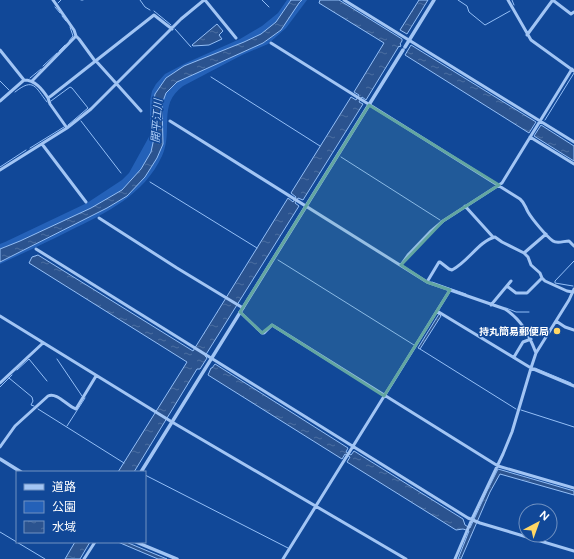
<svg xmlns="http://www.w3.org/2000/svg" width="574" height="559" viewBox="0 0 574 559" font-family="Figtree,'Noto Sans JP',sans-serif">
<style>
.green{fill:#2461b8}
.water{fill:url(#water-ripples);stroke:#94bff7}
.lines{fill:none;stroke-linecap:round;stroke-linejoin:round}
.stream{stroke:#94bff7;stroke-width:1}
.minor{stroke:#a2c5f4;stroke-width:3}
.tertiary{stroke:#a2c5f4;stroke-width:3.5}
.marked{fill:#63a6a1;fill-opacity:0.2;stroke:#63a6a1;stroke-width:3;stroke-linejoin:round}
.poi-dot{fill:#ffd765;stroke:#114898;stroke-width:1.5}
.labels{text-anchor:middle;dominant-baseline:central;stroke-width:3;stroke-linejoin:round;paint-order:stroke}
.poi-label{font-size:10px;font-weight:bold;fill:#fff;stroke:#114898;text-anchor:end}
.water-label{font-size:11px;font-style:italic;fill:#afcffa;stroke:#114898}
</style>
<defs>
<pattern id="water-ripples" width="26" height="14" patternUnits="userSpaceOnUse"><rect width="26" height="14" fill="#2b538f"/><path d="M2 4q2-2 4 0t4 0M15 11q2-2 4 0t4 0" fill="none" stroke="#4b6da0"/></pattern>
</defs>
<rect width="100%" height="100%" fill="#114898"/>
<path class="green" d="M287,0H291L276,22L261,34L244,42L184,66L153,106L154,138L151,152L141,169L122,190L91,208L20,241L0,249V244L5,242L87,203L122,180L129,173L150,135V101L152,91L156,84L165,74L186,63L240,39L262,26L278,13Z
M302,0H307L286,28L268,44L242,55L183,86C157,105 174,130 162,156C144,195 106,213 69,231C46,243 23,253 0,264V262L107,208L127,196L163,144L162,104L166,93L176,82L263,43L281,30L299,2Z"/>
<path class="water" d="M291,0H302L299,3L281,30L263,43L177,82L166,93L162,104L163,144L157,158L145,177L127,196L107,208L0,262V249L20,241L91,208L122,190L141,169L151,152L154,138L153,106L155,94L166,78L184,66L244,42L261,34L276,22Z
M320,0H339L402,39V41L400,44L401,45L400,47L399,46L366,100L362,97L359,102L363,104L303,200L298,198L295,203L299,206L205,356L207,358L200,369H197L134,472H118L187,362L29,263L32,257L38,255L193,351L288,198L293,202L296,197L291,193L351,97L356,100L359,95L354,92L384,43L319,3Z
M419,0H428L407,34L400,30Z
M217,24L223,31L219,35L222,39L209,45L193,46L192,45Z
M411,45L536,122L529,133L405,55Z
M541,125L574,146V161L534,136Z
M439,314L441,316L420,349L418,348Z
M215,364L348,448L346,452L351,455L354,451L463,519L465,525L470,528L487,491L498,469L574,491V495L500,474L490,492L461,559H458L469,531L463,529L456,530L347,462L350,457L345,454L342,459L208,375L211,368H212Z
M75,542H90L80,559H65Z
M118,542H126L167,559H158Z"/>
<g class="lines">
<path class="stream" d="M81,0H83
M140,0L145,7L150,10
M262,0L269,7
M458,0L467,6L469,12L485,25L510,11
M512,0L514,5
M58,3L61,0
M55,7L60,13
M154,11L171,25
M62,16L66,21
M175,29L191,47
M69,41L73,36L70,27
M59,51L65,45
M43,66L57,53
M211,77L320,146
M30,78L41,69
M0,81L9,90
M15,92C34,77 35,87 47,102
M51,101L70,87L72,88L88,108L68,125
M545,120L574,73
M81,121L121,173
M30,148L64,127
M341,157L440,220
M0,167L26,150
M150,182L257,248
M278,260L414,345
M432,282L466,294
M573,286L555,283V281L574,261
M506,308L516,312H529
M420,349L516,409
M57,359L82,396
M535,368L571,383
M17,370L29,359L47,381
M9,378L32,397L33,401L31,405L34,406
M0,387L12,375
M38,409L124,463
M521,410L574,427
M67,426L85,398
M145,475L288,548
M0,532L45,559"/>
<path class="minor" d="M53,0L74,30L76,36L79,39L95,61
M205,0L236,38
M344,0L574,142
M508,0L531,40L574,71
M527,35L552,1H554L571,14L574,12
M271,43L520,199C525,203 525,207 528,212C532,219 547,237 553,241C557,244 564,241 569,241L574,246
M0,50L24,80
M96,61L141,111
M32,81L76,36
M48,98L50,104L67,128
M0,101L24,80C35,80 42,89 48,98L51,96L154,15L172,29
M170,121L427,282L505,309C522,320 529,335 536,353
M530,137L574,164
M42,144L86,202
M0,170L67,128L91,109L181,19L204,0
M465,206L493,237
M99,218L177,268L243,308
M36,249L468,518L480,523L574,551
M524,253L546,234
M401,265L408,255L430,232L443,221L502,183L572,69
M427,282L439,262H440L449,269L452,270C468,262 479,241 495,237L502,242L524,253L528,257L531,265L540,273L542,278L545,281L567,291L573,292
M507,286L516,293H527L542,278
M491,305L511,281
M437,311L531,368L574,386
M240,312L262,333H264L272,325L498,466L574,488
M0,316L172,422L406,559
M556,321L565,327L574,330
M514,357L523,342L531,339
M0,383L43,343
M0,447L15,426L48,396C57,392 67,406 76,409L96,376
M84,559L95,542
M283,559L450,290
M455,559L472,519L503,454L512,432L531,368L536,353L569,300L574,289"/>
<path class="tertiary" d="M405,47L434,0
M0,459L21,472
M141,472L403,50
M136,542L177,559"/>
</g>
<path class="marked" d="M369,105L499,185L443,221L401,265L427,282L450,290L384,396L272,325L262,333L240,312Z"/>
<circle class="poi-dot" cx="557" cy="331" r="4"/>
<g class="labels">
<g class="poi-label">
<text x="549" y="331">持丸簡易郵便局</text>
</g>
<g class="water-label">
<text transform="translate(157 121) rotate(-86)">開平江川</text>
</g>
</g>
<rect x="16" y="471" width="130" height="72" fill="#114898" stroke="#7091c1"/>
<rect x="24" y="484" width="20" height="6" fill="#a2c5f4" stroke="#7091c1"/>
<text x="52" y="491" font-size="12" fill="#ffffff">道路</text>
<rect x="24" y="501" width="20" height="12" fill="#2461b8" stroke="#7091c1"/>
<text x="52" y="511" font-size="12" fill="#ffffff">公園</text>
<rect x="24" y="521" width="20" height="12" fill="url(#water-ripples)" stroke="#7091c1"/>
<text x="52" y="531" font-size="12" fill="#ffffff">水域</text>
<g transform="translate(538 523) rotate(41)"><circle r="19" fill="#114898" stroke="#7091c1"/>
<path d="M0-3L7 15L0 10L-7 15Z" fill="#ffd765"/>
<text y="-6" font-size="11" font-weight="bold" text-anchor="middle" fill="#ffffff">N</text>
</g>
</svg>
